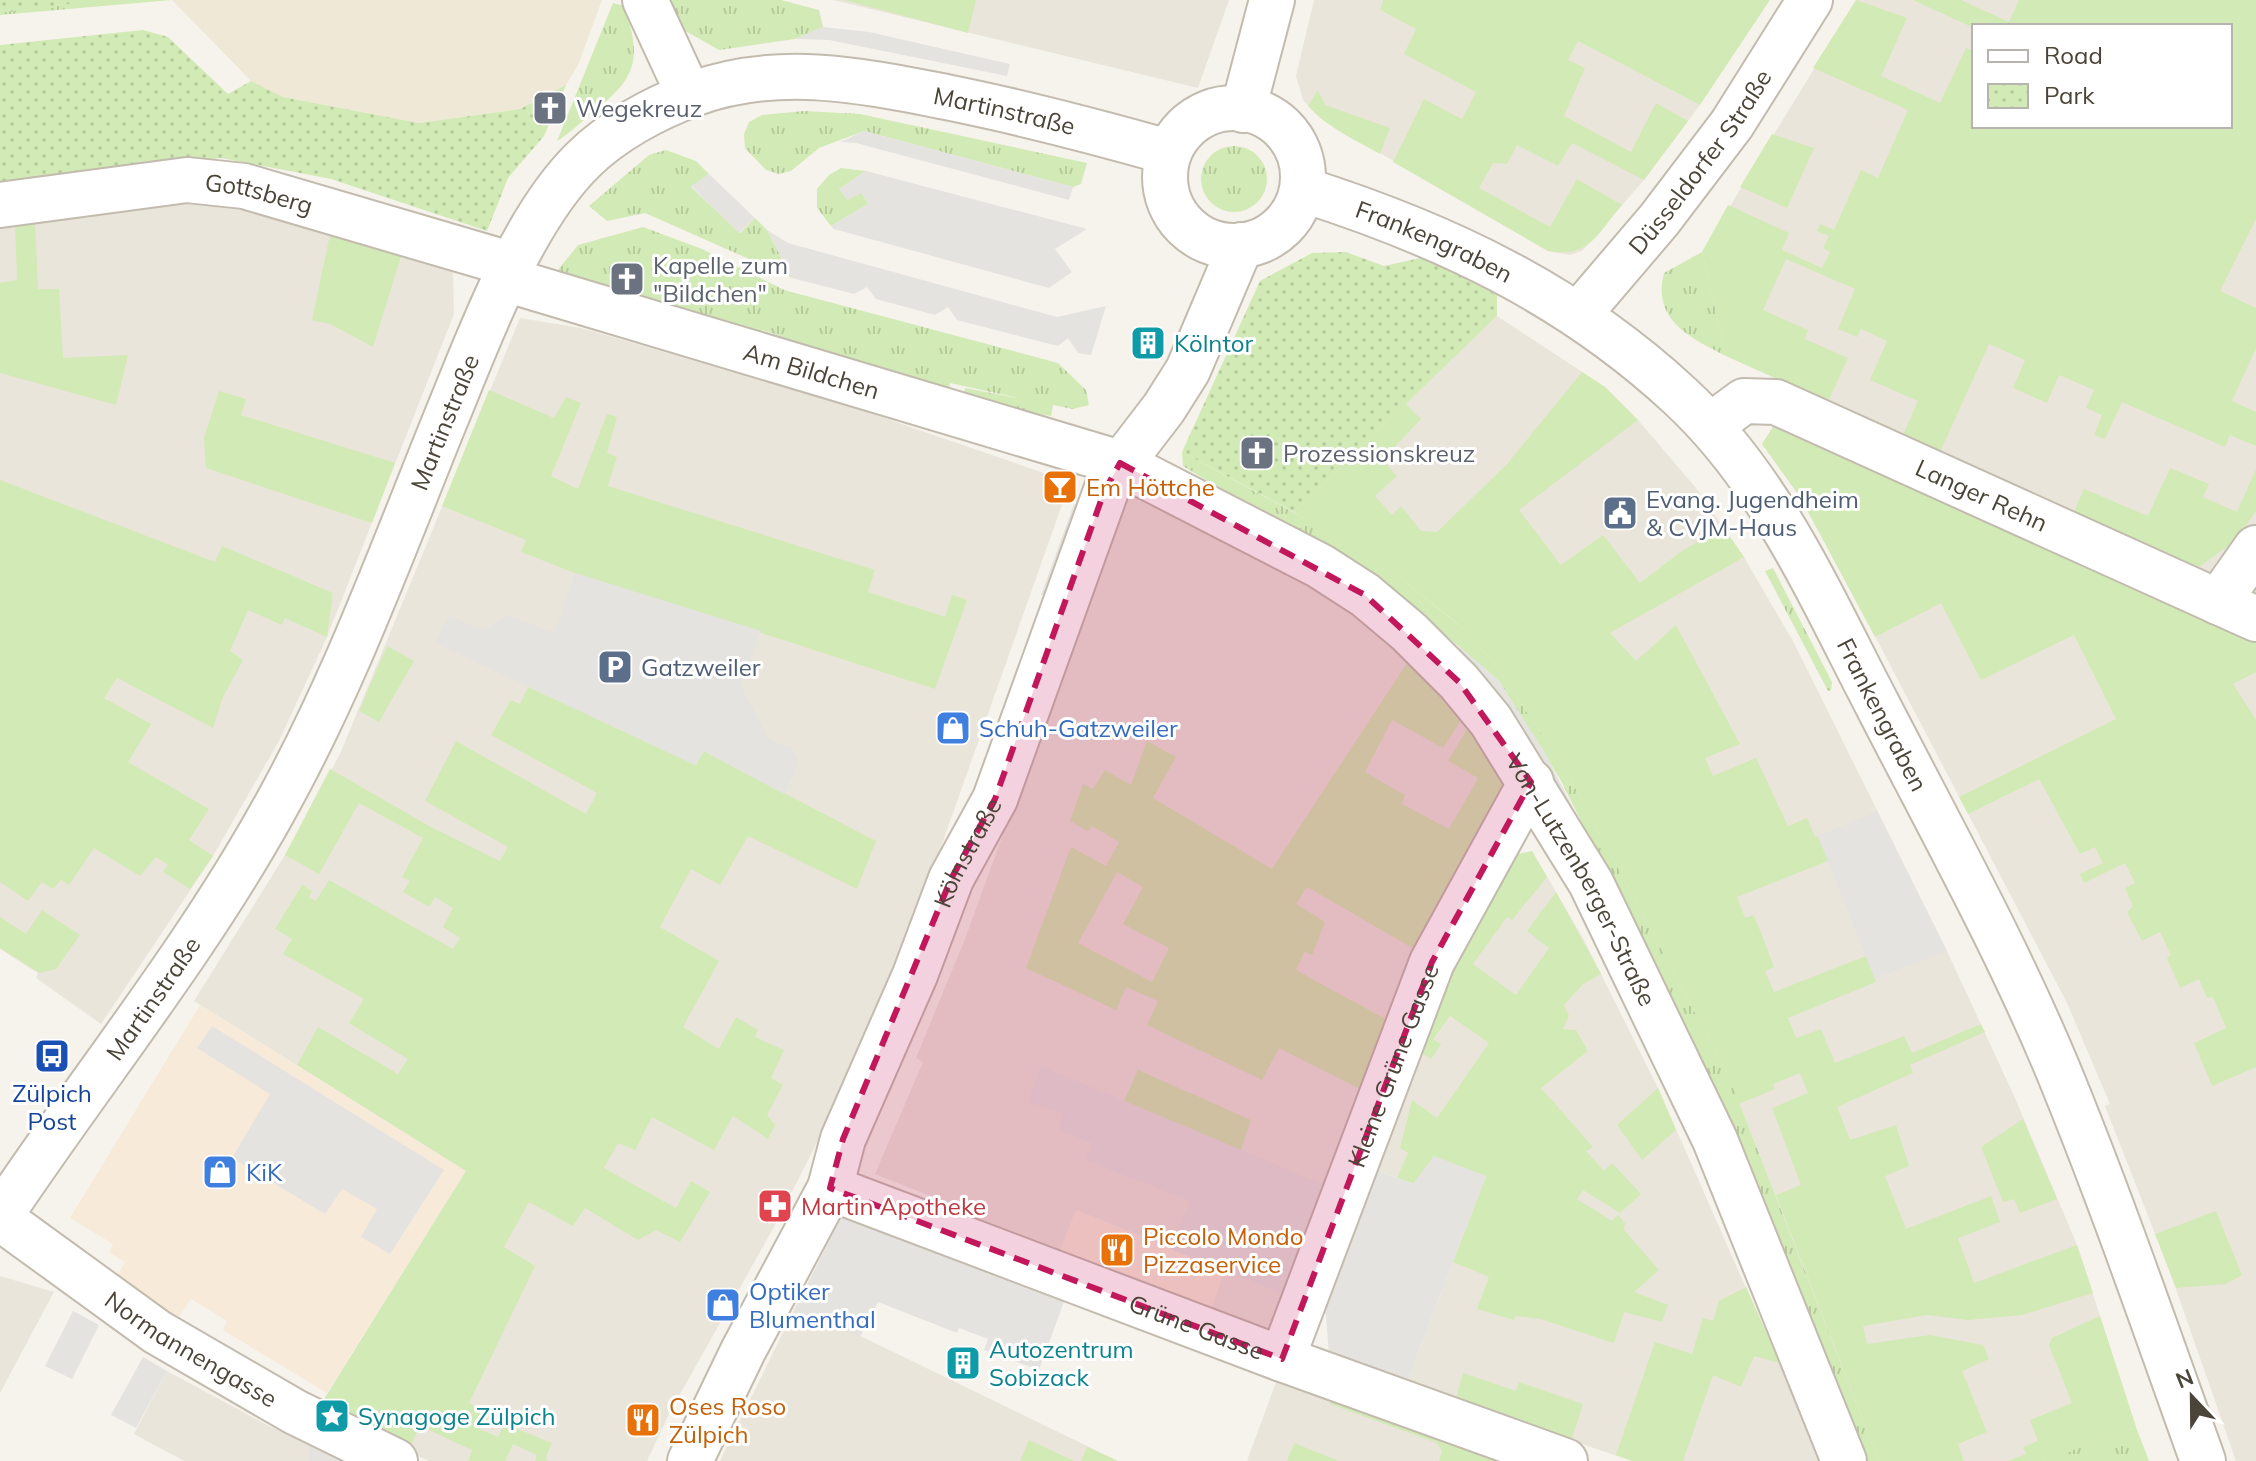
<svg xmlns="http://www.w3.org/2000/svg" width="2256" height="1461" viewBox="0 0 2256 1461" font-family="Mulish,sans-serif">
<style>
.residential{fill:#eae5da;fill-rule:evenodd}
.commercial{fill:#f7ead8}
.education{fill:#efe8d6}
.grass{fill:url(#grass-tufts)}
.park{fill:url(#park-dots)}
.garden{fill:#d2eab5;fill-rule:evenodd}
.parking{fill:#e5e3e0}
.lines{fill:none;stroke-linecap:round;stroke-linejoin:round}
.minor-casing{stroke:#c2bbae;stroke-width:48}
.minor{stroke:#fff;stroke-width:44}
.marked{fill:#c2185b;fill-opacity:0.2;stroke:#c2185b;stroke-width:6;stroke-dasharray:16 10;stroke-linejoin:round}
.labels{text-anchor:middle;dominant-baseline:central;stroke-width:6;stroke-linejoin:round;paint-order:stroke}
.worship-label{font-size:24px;fill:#5b616d;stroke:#fff;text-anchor:start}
.street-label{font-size:24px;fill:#4b4439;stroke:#fff}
.culture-label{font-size:24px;fill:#0d838f;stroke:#fff;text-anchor:start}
.food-label{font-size:24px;fill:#c56008;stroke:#fff;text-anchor:start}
.service-label{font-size:24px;fill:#4e5e75;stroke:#fff;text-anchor:start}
.shop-label{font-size:24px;fill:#366cbe;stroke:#fff;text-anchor:start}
.transit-label{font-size:24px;fill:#164399;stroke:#fff}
.health-label{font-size:24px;fill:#be3a42;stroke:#fff;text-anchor:start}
</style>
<defs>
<pattern id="grass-tufts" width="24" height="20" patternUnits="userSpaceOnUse" patternTransform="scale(2)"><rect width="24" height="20" fill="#d2eab5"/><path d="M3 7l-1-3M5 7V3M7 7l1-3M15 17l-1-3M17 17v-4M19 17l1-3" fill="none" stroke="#b6ca9c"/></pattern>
<pattern id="park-dots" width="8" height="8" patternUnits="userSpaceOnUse" patternTransform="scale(2)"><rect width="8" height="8" fill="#d2eab5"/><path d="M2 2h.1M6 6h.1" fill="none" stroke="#b6ca9c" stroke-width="1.8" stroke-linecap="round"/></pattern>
</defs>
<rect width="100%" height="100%" fill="#f6f3ec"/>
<path class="residential" d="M833,0H1229L1198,88Z
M1314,0H1501L1700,105L1644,180L1582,251L1570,255L1548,251L1320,118L1311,109L1303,100L1296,76Z
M1856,0H2256V594L1726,356L1702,252ZM1974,26H2230V126H1974Z
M190,192L453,266L454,314L327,637L279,741L213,856L101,1024L36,978L38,973L0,949V224Z
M1497,316L1605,387L1638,420L1696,488L1744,557L1794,643L1947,951L2015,1098L2077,1245L2136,1427L2043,1461H1879L1728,1074L1563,765L1490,658L1458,624L1393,572L1294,512Z
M520,318L581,328L757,379L855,408L1070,482L918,912L832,1113L774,1227L670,1412L647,1461H429L318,1409L466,1171L194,1001L285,855L340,754Z
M1773,427L2256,643V1461H2236L2170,1272L2105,1106L2110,1104L2067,1003L1831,552L1800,497L1762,444Z
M1127,493L1314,580L1391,641L1514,771L1273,1334L1210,1311L1224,1271L1153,1241L1076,1210L1058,1256L944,1215L948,1203L875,1174L923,1062L916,1058L965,939Z
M1532,851L1584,940L1658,1088L1822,1461H1632L1406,1384L1486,1176L1414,1184L1366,1167L1451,958Z
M0,1276L54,1292L0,1393Z
M794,1310L844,1328L1118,1461H720Z
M167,1371L269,1426L344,1461H184L134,1434Z
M1279,1374L1523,1461H1247Z"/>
<path class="commercial" d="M200,1005L466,1171L327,1393L223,1330L227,1321L191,1299L177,1320L114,1281L125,1262L109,1252L113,1244L70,1218Z
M1076,1210L1225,1271L1210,1311L1058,1256Z"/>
<path class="education" d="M172,0H602L578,65L566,85L520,109L419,123L283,97L251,81Z"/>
<path class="grass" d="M0,0H172L0,15Z
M662,0H781L819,10L823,27L795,39L719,50L682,29Z
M613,3L624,6C643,61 636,78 592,113C580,123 570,133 557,141Z
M804,111L860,114L1087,163L1081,184L1073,187L864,131L819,148L791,171L779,174L766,170L745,148L744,134L749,122L762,115Z
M1201 179a33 33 0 1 1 66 0a33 33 0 1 1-66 0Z
M666,150L696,161L709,174L691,187L740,233L755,218L767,230L792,278L645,213L607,221L589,206L649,155Z
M841,168L866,171L839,189L862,193L868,204L831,226L817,208V189L829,175Z
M643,227L702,249L784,290L1058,363L1086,390L1089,405L1073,409L1053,405L1051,416L962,400L965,388L1022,399L950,383L948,396L774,347L778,335L762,330L756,341L635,300L643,276L633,263L619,265L608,290L553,276L578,245Z
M1702,252L1726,356C1688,337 1652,319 1664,273Z
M1182,452L1330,532L1393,572L1460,626L1490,658L1563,765L1728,1074L1879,1461H1864L1629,917L1560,779L1499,681L1414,608L1183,466Z
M1773,568L1832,682L1831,690L1828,691L1765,571Z
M2136,1427L2149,1461H2043Z"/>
<path class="park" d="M0,0H97L0,13Z
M143,30L168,37L228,94L251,81L283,97L419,123L520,109L566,85L544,136L508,178L487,231L331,179L221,158L0,186V45Z
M1346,252L1384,266L1425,257L1497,295V316L1294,512L1182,452L1260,281L1312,253Z"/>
<path class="garden" d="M844,0H976L968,33Z
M1383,0H1770L1700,105L1578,41L1568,60L1585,68L1564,116L1631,152L1656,103L1688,121L1644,180L1572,143L1558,166L1517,145L1507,164L1493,163L1479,188L1550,227L1577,179L1622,205C1596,235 1590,258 1548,251L1393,162L1424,99L1462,119L1476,92L1404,54L1416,29L1380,10Z
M1856,0L1907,18L1881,76L1940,103L1966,48L1974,51V126H2230V26L1974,28L1913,0H1961L2009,22L2019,0H2256V219L2220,291L2256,308V348L2232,401L2256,412V446L2230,435L2225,447L2122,402L2105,439L2094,435L2102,415L2086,408L2094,390L2059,375L2047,403L2013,388L2025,360L1989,344L1940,452L1903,435L1918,401L1870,380L1887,341L1861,329L1857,337L1838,329L1855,289L1786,259L1763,310L1808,330L1805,339L1848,358L1828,402L1726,356L1702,252L1728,205L1789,233L1782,250L1822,268L1830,252L1823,248L1829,236L1817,231L1820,224L1834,230L1861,170L1878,178L1908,110L1813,68Z
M1318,90L1325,105L1390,128L1380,154C1355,140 1327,127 1308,106Z
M1772,134L1814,148L1787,208L1740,187Z
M35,220L38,289H59L63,358L128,355L116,405L0,373V283L17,280L15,221Z
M332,225L403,250L373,347L330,324L312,320Z
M1582,372L1605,387L1638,420L1519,510L1561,565L1603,535L1640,583L1682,551L1723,527L1744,557L1610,633L1636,661L1676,625L1740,744L1705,758L1713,776L1756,758L1788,826L1807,818L1815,837L1818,836L1828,861L1737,897L1745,918L1754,915L1774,967L1765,971L1774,992L1866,956L1876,982L1788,1018L1796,1038L1821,1029L1835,1063L1904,1036L1912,1053L1981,1024L1985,1032L1910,1065L1913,1073L1837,1107L1850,1140L1896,1125L1909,1166L1885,1176L1906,1229L1991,1196L2000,1222L1958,1238L1974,1283L2077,1245L2093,1293L2022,1315L1968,1320L1927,1315L1863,1326L1867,1344L1930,1335L1983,1345L1989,1359L1962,1371L1987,1432L1958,1444L1964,1461H1879L1776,1195L1801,1185L1772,1108L1808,1093L1800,1073L1773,1084L1775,1089L1739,1104L1728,1074L1563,765L1490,658L1458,624L1393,572L1294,512L1406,404L1421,419L1382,460L1397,476L1375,496L1392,515L1401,506L1421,531L1437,532L1507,464Z
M489,390L554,418L566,397L581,403L551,476L578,489L607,414L617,417L607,453L617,457L608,486L875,570L868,592L945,617L952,595L967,600L935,689L575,573L521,552L526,540L442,506Z
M219,391L246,399L241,415L395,463L372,523L206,468L204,438Z
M1773,427L2256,643V672L2233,684L2256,720V1067L2212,1086L2194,1043L2226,1028L2213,997L2207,998L2199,979L2180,988L2167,958L2171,955L2160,932L2142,941L2127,912L2133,906L2125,888L2135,883L2125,863L2084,883L2080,874L2103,863L2095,847L2080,854L2039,779L1968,814L1959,797L2116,719L2074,635L1981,680L1941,603L1875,637L1800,497L1762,444Z
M2170,468L2209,484L2203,497L2237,512L2256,469V511L2234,542L2199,567L2074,512L2084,489L2148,516Z
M0,480L215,562L222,546L333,593L327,637L285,618L282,625L248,610L230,651L243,660L223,697L213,728L117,678L104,698L151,724L128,762L209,809L189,840L213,856L190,889L163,872L168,865L156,857L140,876L94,848L69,885L61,880L53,889L42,882L28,901L0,882Z
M387,646L414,661L379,722L359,711Z
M1409,660L1463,717L1443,748L1392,720L1365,772L1405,795L1402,804L1449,829L1478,778L1448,761L1470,724L1514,771L1416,950L1307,887L1296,904L1325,922L1312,955L1304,952L1296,970L1387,1020L1362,1090L1279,1048L1262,1080L1147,1025L1158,1001L1126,987L1116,1010L1026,968L1071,847L1106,866L1119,842L1092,826L1088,831L1070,821L1083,784L1093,789L1105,770L1131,785L1147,741L1176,757L1153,798L1272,869ZM1117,872L1143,887L1123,924L1169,948L1152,982L1078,943Z
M528,687L696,765L703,751L876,841L857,889L748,836L720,885L691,869L660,927L719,961L683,1027L719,1049L736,1017L758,1030L755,1037L784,1050L771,1078L783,1085L767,1115L775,1125L768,1139L733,1116L714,1150L652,1117L635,1150L618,1143L604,1168L676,1208L691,1181L710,1192L680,1242L656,1230L638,1240L585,1208L573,1226L529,1202L504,1247L535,1266L469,1403L486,1413L479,1429L498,1437L505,1424L552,1443L545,1459L549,1461H535L537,1455L513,1444L505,1461H468L472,1450L420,1426L408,1451L318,1409L466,1171L297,1065L318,1027L398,1074L408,1059L349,1023L364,999L283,954L292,939L275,929L302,885L312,891L309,897L316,901L329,880L453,949L460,938L443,927L453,908L435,897L429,907L403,892L410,881L402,877L423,838L359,803L319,874L285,855L330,769L431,827L500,861L508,847L425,801L456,741L586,814L597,793L491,735L511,700L520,704Z
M1532,851L1547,877L1512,920L1507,917L1473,964L1516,995L1549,948L1527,931L1556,892L1601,974L1583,984L1564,1005L1569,1016L1563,1029L1576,1030L1588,1051L1541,1088L1593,1147L1586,1151L1604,1171L1612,1163L1641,1194L1620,1213L1583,1190L1577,1199L1612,1221L1618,1215L1625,1223L1624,1230L1659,1270L1634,1292L1668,1305L1662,1322L1624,1312L1614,1343L1540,1319L1516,1316L1514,1320L1477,1309L1489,1277L1453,1262L1486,1176L1414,1184L1397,1178L1408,1153L1400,1148L1412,1100L1437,1118L1489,1043L1450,1016L1433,1039L1441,1044L1431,1059L1415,1048L1451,958L1514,855Z
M42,910L80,935L56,969L39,973L0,948V917L26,934Z
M1138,1070L1251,1120L1241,1150L1124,1101Z
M1658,1088L1676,1130L1642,1160L1617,1125Z
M2023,1119L2057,1199L2020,1213L2014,1199L2003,1202L1981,1147Z
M2216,1211L2242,1275L2226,1284L2176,1288L2155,1234Z
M1746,1287L1780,1363L1754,1356L1741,1387L1713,1375L1683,1461H1632L1616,1455L1655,1342L1692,1354L1703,1318L1713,1321L1719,1301Z
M2100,1316L2136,1427L2044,1461H2008L2026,1454L2023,1447L2038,1441L2030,1420L2072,1403L2049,1345L2052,1338Z
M1463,1373L1516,1391L1519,1382L1583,1404L1572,1438L1456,1399Z
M1334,1390L1523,1461H1439L1442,1451L1437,1443L1330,1404Z
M1029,1440L1074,1461H1020Z
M1294,1443L1339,1461H1287Z
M1087,1447L1118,1461H1081Z"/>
<path class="parking" d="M823,27L869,32L1010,64L1007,76L829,40L795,39Z
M864,131L1073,187L1069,200L856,143L840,142Z
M866,171L1087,229L1055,249L1072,272L1049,288L834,229L831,226L868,204L862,193L847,200L839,189Z
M709,174L755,218L739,233L691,186Z
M767,230L788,243L1057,317L1106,306L1091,355L1078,353L1068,338L1058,346L957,320L948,307L935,315L876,299L867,287L854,294L792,278Z
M1074,504L1085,508L1053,598L1041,595Z
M575,573L761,631L740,684L769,740L792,748L799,763L784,794L704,751L695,765L435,643L449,616L484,630L508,615L554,633Z
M1460,647L1499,681L1544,751L1629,917L1454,653Z
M1877,811L1947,951L1875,979L1818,836Z
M212,1026L444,1170L390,1254L361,1237L377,1209L342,1189L325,1214L232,1158L270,1094L197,1048Z
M1041,1066L1327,1186L1287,1295L1170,1249L1190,1201L1086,1160L1092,1143L1058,1130L1063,1114L1028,1102Z
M1434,1156L1486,1176L1406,1384L1329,1355L1326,1314L1313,1308L1366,1167L1413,1184Z
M843,1214L1066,1296L1039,1370L984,1350L988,1339L959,1328L957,1333L878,1302L860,1337L794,1310Z
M73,1311L99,1325L72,1379L45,1366Z
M143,1357L167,1371L136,1428L111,1415Z
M309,1446L344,1461H309Z"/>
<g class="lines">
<defs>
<g id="minor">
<path d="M645,0L689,95"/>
<circle cx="1234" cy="177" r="69"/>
<path d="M1243,110L1272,0"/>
<path id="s1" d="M1304,190C1445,235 1570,294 1680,396C1771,480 1821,597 1877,704C1939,825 2006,945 2058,1070C2111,1199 2156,1330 2203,1461"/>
<path id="s2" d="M0,205L187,180L244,186L513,265"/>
<path id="s3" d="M505,279L1120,463L1320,566L1365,595L1409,632L1459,682L1491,721L1591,883L1715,1140L1844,1461"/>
<path id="s4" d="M1578,315L1659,220L1732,124L1810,0"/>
<path id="s5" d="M1710,426L1744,401L1776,402L2256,619"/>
<path d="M2218,602L2256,548"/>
<path id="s6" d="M830,1188L1282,1359L1565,1461"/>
<path id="s7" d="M0,1216C90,1081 193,955 272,813C343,687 392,551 446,418C479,338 521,221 583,160C612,131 655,108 693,94C777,63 860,80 946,97C1021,112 1094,131 1168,152"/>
<path id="s8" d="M0,1218L157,1332L295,1412L395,1461"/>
<path id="s9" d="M1282,1359L1432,962L1531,782"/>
<path id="s10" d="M690,1461L743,1351L830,1188L843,1139L915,975L951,879L995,799L1111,477L1164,408L1188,370L1241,245"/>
</g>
</defs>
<use href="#minor" class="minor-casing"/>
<use href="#minor" class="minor"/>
</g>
<path class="marked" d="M1120,463L1365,595L1459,682L1531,782L1432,962L1282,1359L830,1188L843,1139L951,879L995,799L1104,492Z"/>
<defs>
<symbol id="church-square" viewBox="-11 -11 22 22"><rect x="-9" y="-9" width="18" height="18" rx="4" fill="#6b7280" stroke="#fff"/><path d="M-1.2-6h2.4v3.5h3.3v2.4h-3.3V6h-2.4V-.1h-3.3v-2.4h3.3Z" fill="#fff"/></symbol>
<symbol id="building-square" viewBox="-11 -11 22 22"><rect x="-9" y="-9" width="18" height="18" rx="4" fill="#0f9aa8" stroke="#fff"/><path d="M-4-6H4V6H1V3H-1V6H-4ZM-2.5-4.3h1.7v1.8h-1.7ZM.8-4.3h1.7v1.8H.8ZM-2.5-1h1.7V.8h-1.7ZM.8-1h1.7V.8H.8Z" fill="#fff"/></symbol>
<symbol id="bar-square" viewBox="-11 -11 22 22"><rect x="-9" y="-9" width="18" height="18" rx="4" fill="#e8710a" stroke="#fff"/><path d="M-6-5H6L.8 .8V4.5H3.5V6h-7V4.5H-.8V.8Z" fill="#fff"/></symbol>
<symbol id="civic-square" viewBox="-11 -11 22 22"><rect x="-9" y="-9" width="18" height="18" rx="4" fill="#5c6f8a" stroke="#fff"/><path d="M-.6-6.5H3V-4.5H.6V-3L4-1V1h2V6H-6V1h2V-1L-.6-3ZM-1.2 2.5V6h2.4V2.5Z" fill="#fff"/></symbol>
<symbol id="parking-square" viewBox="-11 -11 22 22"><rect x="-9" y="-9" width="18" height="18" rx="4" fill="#5c6f8a" stroke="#fff"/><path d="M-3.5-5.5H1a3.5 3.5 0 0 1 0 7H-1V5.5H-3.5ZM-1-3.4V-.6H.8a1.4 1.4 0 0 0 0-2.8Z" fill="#fff"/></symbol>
<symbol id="shop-square" viewBox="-11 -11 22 22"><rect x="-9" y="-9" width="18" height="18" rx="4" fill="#3f7fe0" stroke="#fff"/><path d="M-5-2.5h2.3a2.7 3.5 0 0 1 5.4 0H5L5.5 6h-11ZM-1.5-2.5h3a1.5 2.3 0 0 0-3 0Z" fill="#fff"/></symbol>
<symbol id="bus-square" viewBox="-11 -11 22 22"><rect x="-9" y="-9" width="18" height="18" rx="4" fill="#1a4fb4" stroke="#fff"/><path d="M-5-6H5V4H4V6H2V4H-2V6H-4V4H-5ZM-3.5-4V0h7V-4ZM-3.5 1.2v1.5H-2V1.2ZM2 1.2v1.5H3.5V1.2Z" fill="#fff"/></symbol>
<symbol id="pharmacy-square" viewBox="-11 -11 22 22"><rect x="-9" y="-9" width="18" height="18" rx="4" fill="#e0444e" stroke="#fff"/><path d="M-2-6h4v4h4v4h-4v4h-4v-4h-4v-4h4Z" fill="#fff"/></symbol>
<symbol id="restaurant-square" viewBox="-11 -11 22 22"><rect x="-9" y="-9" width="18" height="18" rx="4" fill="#e8710a" stroke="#fff"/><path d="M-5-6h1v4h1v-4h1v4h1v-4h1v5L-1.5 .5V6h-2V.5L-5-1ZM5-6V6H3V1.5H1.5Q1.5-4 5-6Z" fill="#fff"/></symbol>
<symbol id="sight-square" viewBox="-11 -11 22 22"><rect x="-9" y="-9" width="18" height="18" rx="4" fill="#0f9aa8" stroke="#fff"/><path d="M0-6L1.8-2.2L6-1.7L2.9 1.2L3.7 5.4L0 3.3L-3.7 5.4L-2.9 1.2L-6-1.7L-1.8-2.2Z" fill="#fff"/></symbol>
</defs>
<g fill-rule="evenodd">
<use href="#church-square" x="530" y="88" width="40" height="40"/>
<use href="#church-square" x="607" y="259" width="40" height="40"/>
<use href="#building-square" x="1128" y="323" width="40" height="40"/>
<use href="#church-square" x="1237" y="433" width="40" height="40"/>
<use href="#bar-square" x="1040" y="467" width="40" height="40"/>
<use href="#civic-square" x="1600" y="493" width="40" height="40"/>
<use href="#parking-square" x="595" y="647" width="40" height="40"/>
<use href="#shop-square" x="933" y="708" width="40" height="40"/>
<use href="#bus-square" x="32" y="1036" width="40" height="40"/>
<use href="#shop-square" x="200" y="1152" width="40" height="40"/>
<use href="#pharmacy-square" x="755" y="1186" width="40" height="40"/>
<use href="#restaurant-square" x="1097" y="1230" width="40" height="40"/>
<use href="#shop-square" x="703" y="1285" width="40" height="40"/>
<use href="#building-square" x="943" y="1343" width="40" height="40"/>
<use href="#sight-square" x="312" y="1396" width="40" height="40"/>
<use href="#restaurant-square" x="623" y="1400" width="40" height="40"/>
</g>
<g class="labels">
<g class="worship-label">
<text x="576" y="108">Wegekreuz</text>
<text x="653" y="265">Kapelle zum<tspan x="653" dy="28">"Bildchen"</tspan></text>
<text x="1283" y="453">Prozessionskreuz</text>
</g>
<g class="street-label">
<text stroke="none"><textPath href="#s7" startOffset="1658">Martinstraße</textPath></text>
<text stroke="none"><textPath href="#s4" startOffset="196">Düsseldorfer Straße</textPath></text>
<text stroke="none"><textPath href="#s2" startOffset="262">Gottsberg</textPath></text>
<text stroke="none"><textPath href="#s1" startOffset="140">Frankengraben</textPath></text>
<text stroke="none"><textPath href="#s3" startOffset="320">Am Bildchen</textPath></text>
<text stroke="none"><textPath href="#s7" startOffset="914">Martinstraße</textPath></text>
<text stroke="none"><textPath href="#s5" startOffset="300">Langer Rehn</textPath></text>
<text stroke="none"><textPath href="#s1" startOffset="812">Frankengraben</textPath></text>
<text stroke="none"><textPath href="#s10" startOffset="670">Kölnstraße</textPath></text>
<text stroke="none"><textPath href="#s3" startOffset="1282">Von-Lutzenberger-Straße</textPath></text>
<text stroke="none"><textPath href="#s7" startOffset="266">Martinstraße</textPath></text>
<text stroke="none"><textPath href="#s9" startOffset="314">Kleine Grüne Gasse</textPath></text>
<text stroke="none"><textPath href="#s6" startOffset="392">Grüne Gasse</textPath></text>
<text stroke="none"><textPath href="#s8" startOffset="232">Normannengasse</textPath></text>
</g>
<g class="culture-label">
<text x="1174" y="343">Kölntor</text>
<text x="989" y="1349">Autozentrum<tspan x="989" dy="28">Sobizack</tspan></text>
<text x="358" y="1416">Synagoge Zülpich</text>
</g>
<g class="food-label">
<text x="1086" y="487">Em Höttche</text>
<text x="1143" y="1236">Piccolo Mondo<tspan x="1143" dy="28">Pizzaservice</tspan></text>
<text x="669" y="1406">Oses Roso<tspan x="669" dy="28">Zülpich</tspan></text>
</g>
<g class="service-label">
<text x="1646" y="499">Evang. Jugendheim<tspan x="1646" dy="28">&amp; CVJM-Haus</tspan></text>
<text x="641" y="667">Gatzweiler</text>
</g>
<g class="shop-label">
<text x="979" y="728">Schuh-Gatzweiler</text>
<text x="246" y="1172">KiK</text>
<text x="749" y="1291">Optiker<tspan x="749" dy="28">Blumenthal</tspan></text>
</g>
<g class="transit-label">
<text x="52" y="1093">Zülpich<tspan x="52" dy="28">Post</tspan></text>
</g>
<g class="health-label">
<text x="801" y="1206">Martin Apotheke</text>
</g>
</g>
<rect x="1972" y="24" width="260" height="104" fill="#ffffff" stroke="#b7b4b0" stroke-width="2"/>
<rect x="1988" y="50" width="40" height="12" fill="#ffffff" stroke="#b7b4b0" stroke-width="2"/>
<text x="2044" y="64" font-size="24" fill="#4b4439">Road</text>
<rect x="1988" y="84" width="40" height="24" fill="url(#park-dots)" stroke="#b7b4b0" stroke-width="2"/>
<text x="2044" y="104" font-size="24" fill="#4b4439">Park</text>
<g transform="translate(2192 1397) rotate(338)" stroke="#ffffff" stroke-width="6" paint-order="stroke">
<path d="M0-6L14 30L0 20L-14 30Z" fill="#4b4439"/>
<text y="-12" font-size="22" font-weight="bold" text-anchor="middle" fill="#4b4439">N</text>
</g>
</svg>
